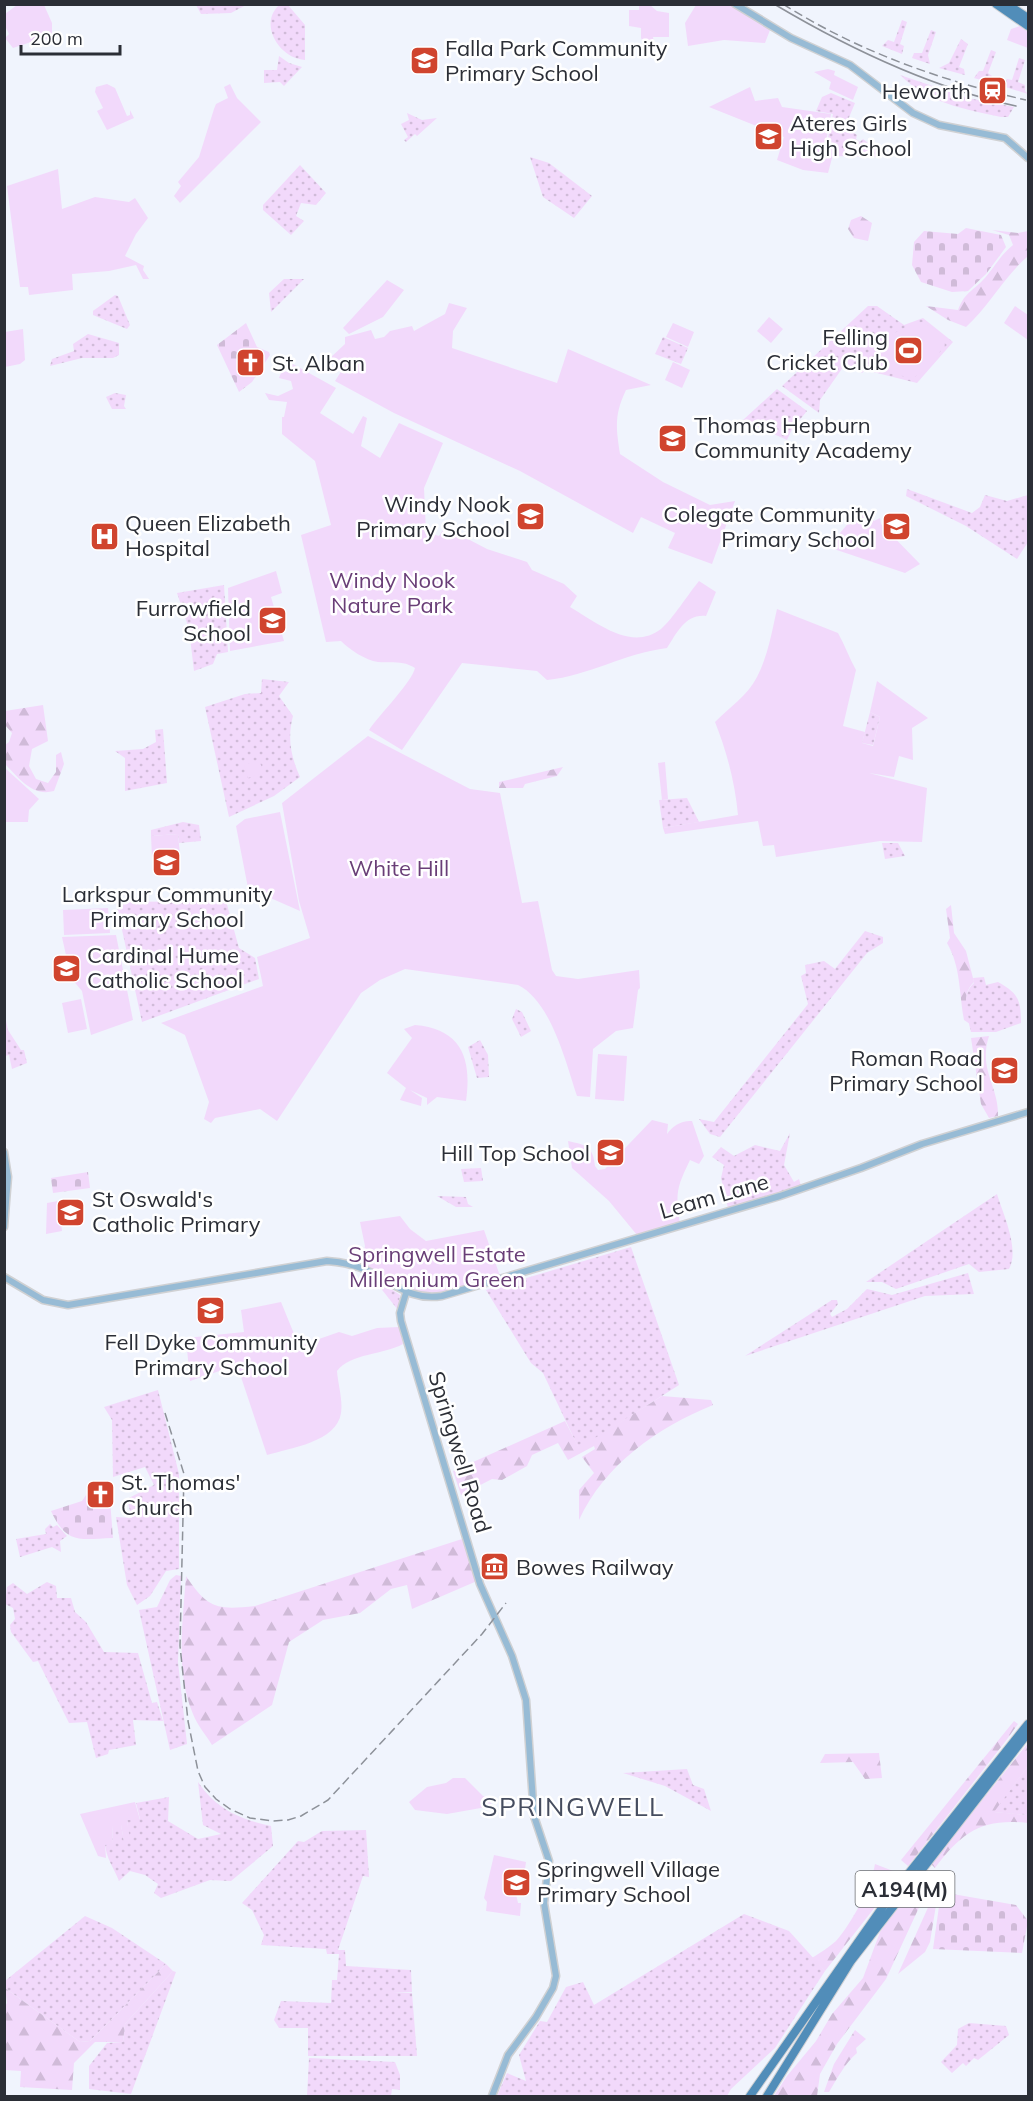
<svg xmlns="http://www.w3.org/2000/svg" width="1033" height="2101" viewBox="0 0 1033 2101" font-family="Mulish,sans-serif">
<style>
.grass{fill:url(#grass-dots)}
.forest{fill:url(#forest-firs)}
.cemetery{fill:url(#cemetery-stones)}
.green{fill:#f2d9fb}
.lines{fill:none;stroke-linecap:round;stroke-linejoin:round}
.major-casing{stroke:#d0d1d3;stroke-width:9}
.highway-casing{stroke:#d0d1d3;stroke-width:10}
.major{stroke:#97bbd5;stroke-width:6}
.highway{stroke:#518db9;stroke-width:8}
.tram{stroke:#8d9199;stroke-width:1.5}
.rail{stroke:#8d9199;stroke-width:1.5;stroke-dasharray:9 4.5;stroke-linecap:butt}
.labels{text-anchor:middle;dominant-baseline:central;stroke-width:5;stroke-linejoin:round;paint-order:stroke}
.shield{fill:#fff;stroke:#6b6d72;stroke-width:1.5}
.shield-label{font-size:21px;font-weight:bold;fill:#2b2e36}
.poi-label{font-size:22px;fill:#2b2e36;stroke:#fff;text-anchor:start}
.park-label{font-size:22px;fill:#693e77;stroke:#fff}
.street-label{font-size:22px;fill:#2b2e36;stroke:#fff}
.quarter-label{font-size:26px;letter-spacing:1.5px;fill:#464d5f;stroke:#fff}
</style>
<defs>
<pattern id="grass-dots" width="8" height="8" patternUnits="userSpaceOnUse" patternTransform="scale(1.5)"><rect width="8" height="8" fill="#f2d9fb"/><path d="M2 2h.1M6 6h.1" fill="none" stroke="#d0bbd8" stroke-width="1.8" stroke-linecap="round"/></pattern>
<pattern id="forest-firs" width="22" height="20" patternUnits="userSpaceOnUse" patternTransform="scale(1.5)"><rect width="22" height="20" fill="#f2d9fb"/><path d="M5 1l3.5 6h-7zM16 11l3.5 6h-7z" fill="#d0bbd8"/></pattern>
<pattern id="cemetery-stones" width="16" height="16" patternUnits="userSpaceOnUse" patternTransform="scale(1.5)"><rect width="16" height="16" fill="#f2d9fb"/><path d="M2 7V4a2 2 0 0 1 4 0v3zM10 15v-3a2 2 0 0 1 4 0v3z" fill="#d0bbd8"/></pattern>
</defs>
<rect width="100%" height="100%" fill="#f0f4fd"/>
<path class="grass" d="M196,5H246L231,13L201,14Z
M279,5H288L305,25V60C280,59 258,25 279,5Z
M902,20L907,22L900,44L904,46L902,54L882,46L888,40L894,42Z
M931,30L936,32L928,55L930,64L912,58L914,53H922Z
M961,39L968,44L959,67L964,69L965,75L939,68L949,63Z
M991,50L996,52L988,73L992,76L991,83L974,78L979,71H983Z
M279,56L289,63L302,67L284,86L280,82L264,83V70H277Z
M1019,58L1025,60L1018,82L1025,85V91L1028,94L1002,86L1007,79L1012,80Z
M900,75L968,98L1014,107L1008,117H1001C963,109 929,103 900,75Z
M831,93L855,103L845,127L857,135L856,139L860,142L863,139L879,152L878,157L834,156L837,147L827,142L833,114L816,111L822,97Z
M407,113L422,120L437,118L417,136L415,134L406,142L404,140L408,137L401,124L409,120Z
M530,157L549,163L592,196L574,218L543,197Z
M300,165L326,193L316,205L301,203L296,216L304,221L291,235L263,210V205Z
M284,279H304L271,312L269,293Z
M115,295L118,296L130,325L127,329L93,315V311Z
M868,306H877L904,325L923,318L953,342L917,383L865,370L862,373L846,363L820,400L819,413L782,386Z
M88,334L119,343V355L113,358H82L50,366L52,359L74,351L73,344Z
M663,337L688,348L681,364L655,354Z
M777,389L807,411L792,429L787,440L743,420Z
M115,393L126,395L124,406L126,409H112L106,397Z
M907,489L972,513L980,507L985,495L1007,501L1028,495V542L1017,559L966,526L906,496Z
M224,585L228,652L217,654L213,664L194,671L189,629L177,593Z
M262,679L289,682L279,696L293,716C287,738 291,757 300,777L274,796L229,817L205,707L245,694L261,693Z
M870,712L880,717L873,745L862,743Z
M163,729L167,783L125,791V758L115,751L143,749L156,742L155,730Z
M687,798L699,822L663,828L659,800Z
M183,822L199,825L201,841L179,843L178,834L151,836V830Z
M882,843H898L905,856L885,859Z
M226,901L239,948L255,958L259,979L142,1022L116,902Z
M865,931L883,937V943L867,953L720,1137L710,1134L699,1119L714,1122L808,1004L801,976L806,973L805,965L824,961L835,969Z
M984,977L986,985L998,982C1018,993 1021,1000 1021,1023L996,1032H971C967,1015 960,996 974,983L973,978Z
M516,1009L522,1012L531,1031L521,1037L512,1019Z
M4,1011L8,1030L21,1050H24L27,1063L12,1069L9,1055L5,1056Z
M480,1040L488,1055L489,1077L477,1078L468,1047Z
M790,1133L784,1165L794,1182L799,1179L801,1186L728,1208L721,1178L724,1165L712,1157L721,1147L734,1156L755,1145L780,1151Z
M481,1168L483,1181L464,1182L461,1169Z
M997,1194C1003,1214 1020,1249 1009,1269L979,1272L969,1264L896,1289L882,1282H866Z
M437,1196L466,1197L468,1204L473,1207H456Z
M631,1247L679,1385L579,1449L543,1373L531,1363L486,1290Z
M968,1273L974,1294L925,1296L745,1356L832,1300H837L838,1304L830,1314L832,1317L847,1309L867,1289L892,1295Z
M381,1282L400,1295L398,1310L379,1286Z
M158,1390L179,1474V1569L166,1571L150,1596L137,1605L127,1585L116,1517L132,1518L127,1499L154,1485L145,1467L113,1477L112,1420L104,1407Z
M50,1524L53,1527L57,1525L67,1536L60,1541L61,1552L52,1547L20,1557L16,1539L46,1534L45,1529Z
M176,1575L181,1576L178,1662L187,1744L170,1750L139,1610L157,1607L170,1580Z
M47,1582L56,1586L57,1598H71L75,1612L86,1622L104,1652L138,1653L152,1703L157,1702L163,1721L133,1720L136,1745L109,1750L108,1754L96,1758L87,1722L69,1723L38,1661L33,1662L11,1632L10,1625L15,1619L13,1608L5,1604L7,1587L13,1583L27,1594Z
M1028,1766V1815L993,1812Z
M687,1769L693,1785L704,1789L711,1811L665,1786L623,1773Z
M198,1782C217,1810 240,1819 271,1826L273,1846L231,1881L210,1880L161,1898L154,1893L158,1884L145,1875L130,1871L119,1881C114,1868 106,1858 105,1844H112L113,1824L121,1825L124,1841L129,1840L127,1820L140,1819L136,1803L169,1797L168,1821L198,1839L221,1834L203,1825Z
M366,1830L369,1877L363,1876L338,1950H345L346,1966L411,1970L412,1992H393L412,1993L417,2056H308V2028H279L274,2020L281,2001L331,2003L332,1980H337L339,1954H327L326,1949L261,1945L264,1935L252,1910L242,1903L298,1841L304,1842L322,1831Z
M744,1914L789,1931L825,1971L775,2048L731,2089L727,2096H497L507,2073L526,2081L519,2055L540,2021L547,2022L566,1987L583,1982L594,2005Z
M85,1916L112,1928L166,1964L90,2041L80,2042L5,1988V1981Z
M173,1971L176,1972L131,2094L89,2089V2066L107,2043L123,2042L125,2024Z
M969,2023L1006,2026L1009,2035L978,2060L974,2058L966,2066L963,2063L952,2073L941,2062L957,2045L958,2029Z
M309,2058L395,2062L400,2075V2090L392,2089L391,2096H307Z"/>
<path class="forest" d="M861,216L872,223L868,241L854,238L848,229L851,220Z
M992,230L1018,233L1028,231V256C1004,277 989,306 966,327L948,320L926,306L958,310C964,294 970,293 982,281C994,269 999,256 1013,245L1009,235Z
M43,705L48,741L32,749L29,766L36,779L48,783L56,772V755L61,752L64,764L54,791C32,797 19,778 4,763L5,745L9,742L12,733L5,725V711Z
M563,767L557,776L525,784L523,788H499V782Z
M951,905L954,933L966,951L974,982C961,995 967,1008 970,1024L964,1020C959,993 961,967 947,943L950,938L946,909Z
M989,1036C978,1070 999,1086 998,1116L989,1118L981,1104L971,1038Z
M662,1396L711,1400L713,1405C657,1428 605,1464 579,1520V1490L594,1473L582,1457L595,1449L594,1446L568,1460L558,1443L532,1455L527,1466L502,1480L492,1479L461,1495L453,1471L565,1421L579,1448Z
M462,1539L477,1581L412,1609L407,1585L391,1589L360,1613L323,1620L289,1642L272,1705L212,1745C206,1735 197,1725 193,1714C175,1672 183,1620 186,1576C208,1609 217,1610 255,1606Z
M1014,1721L1018,1724L1005,1742L908,1866L901,1860Z
M1028,1743V1766L994,1812L1028,1815V1823C982,1818 962,1832 935,1868L931,1864Z
M879,1753L882,1778L865,1779L853,1762L820,1763L825,1754Z
M875,1864L901,1874L825,1971L812,1958C820,1953 829,1947 836,1941C852,1923 871,1887 875,1864Z
M916,1881L923,1884L922,1901L886,1979L837,2044L820,2074L817,2096H774L787,2076L816,2041L832,2014L863,1978L880,1932Z
M935,1892L938,1893L930,1942L925,1952L898,1974Z
M166,1964L173,1971L125,2024L123,2042H95L74,2063L72,2090L20,2087L21,2071L5,2070L4,2007L7,2003L5,1988L80,2042L90,2041Z
M855,2030L866,2039L856,2048L857,2053C845,2063 837,2079 829,2092H824L834,2064Z"/>
<path class="cemetery" d="M966,228L1001,235L1006,247L986,274L968,291L952,292L921,282L912,265L914,242L924,231L958,234Z
M246,323L257,347L269,352L270,355L252,382L239,392L217,345Z
M88,1172L90,1188L53,1193L51,1178Z
M92,1486L109,1487L113,1538C79,1539 67,1545 51,1511L82,1501Z
M941,1892L1016,1905L1028,1921L1022,1953L933,1949Z"/>
<path class="green" d="M17,5H44L52,23V39H40L13,48L5,38L9,34L5,26V14Z
M639,5H650L657,11L669,13V37H653L655,48L646,47L641,38V28L629,26V10H639Z
M696,5H731L770,30L765,43L724,40L688,46L685,23Z
M1020,26L1028,32V48L1007,40L1011,29Z
M828,69L835,71L834,75L858,87L853,100L829,89L831,82L814,72Z
M107,84L115,88L127,116L130,115V110L134,118L107,130L97,111L103,108L95,92L96,87Z
M230,84L237,98L261,122L180,203L174,196L181,186L178,182L199,157L214,109L216,104L228,98L224,87Z
M750,87L755,101L778,98L782,107L831,114L826,142L835,147L828,173L803,170L777,160L784,137L709,107Z
M58,169L62,209L95,197L129,202L135,198L148,218L136,234L125,256L144,266L143,270L149,279H143L136,265L109,271L72,274L73,290L29,295L28,287H20L7,186Z
M387,280L404,290L383,317L349,334L343,328Z
M449,303L467,308L453,331L452,348L557,383L568,349L651,385L626,390C614,415 616,428 620,454L663,482L710,505L735,501L712,564L668,548L675,533L641,517L633,533L520,471L394,413L335,381L344,367L330,358L345,344V337L371,330L375,339L384,337L390,331L412,326L414,331L445,314Z
M1015,306L1028,315V340L1004,323Z
M769,317L783,329L771,343L757,331Z
M922,322L936,330L945,345L927,369L913,378L877,371L873,364L881,340L906,327Z
M673,323L694,332L688,347L666,337Z
M23,329L25,360L20,364L5,367V332Z
M673,362L690,370L682,388L665,380Z
M291,363L336,388L320,413L353,434L363,416L367,418L361,446L380,458L399,423L443,443L424,488L426,532L439,536L445,527L487,549L527,562L532,570L564,584L577,596L570,607C596,622 631,652 661,629C672,620 689,593 699,581L716,592L706,616C685,614 677,633 667,648C625,653 588,676 547,680L537,671L462,663L402,750L369,730C380,714 412,682 415,668C403,660 391,663 378,662C365,660 350,650 341,641L326,642L301,535L331,525L315,461L282,434V417H284L287,402L269,400L265,393L278,396L293,389L291,381L279,378L282,370L287,372Z
M868,511L874,521L880,518L881,524L920,564L905,573L828,547L858,512L862,514Z
M276,571L282,593L271,597L284,641L230,651L228,588Z
M777,609L838,633C845,645 849,658 856,670L843,726L865,732L862,743L873,746L880,717L870,712L877,681L928,718L912,728L913,760L899,756L894,777L869,773L927,788L922,842L880,841L776,857L774,845L763,846L758,821L665,834L663,828L738,815C735,783 727,752 715,722C729,708 748,695 757,677C768,656 772,631 777,609Z
M368,736L470,789L500,793L522,903L538,901L552,970L556,976L578,979L639,970L640,988L638,990L633,1028L616,1031L593,1049L590,1097L577,1096C566,1063 551,1001 518,985L405,969L380,980L361,993L277,1121L260,1109L215,1118L211,1123L204,1119L209,1102L185,1035L161,1023L263,986L257,957L310,938L299,901L282,803Z
M259,760L264,773L248,778L244,765Z
M665,762L668,799L662,800L658,763Z
M5,768L39,799L29,810L28,822H5Z
M280,812L300,911L248,888L236,826L245,819Z
M178,834L180,855L152,857L151,836Z
M108,908L110,933L64,935L63,910Z
M116,935L133,1020L91,1035L82,991L71,978L62,937Z
M81,999L87,1029L68,1033L62,1003Z
M415,1025C462,1029 472,1059 466,1101L437,1097L427,1105V1098L410,1090L422,1098L421,1106L400,1100L406,1088L387,1073L412,1038L404,1029Z
M598,1054L627,1056L624,1101L595,1099Z
M652,1120L668,1124L667,1134C672,1126 682,1120 692,1121L704,1156L699,1164L690,1160C677,1187 675,1193 680,1223L637,1235L609,1201L572,1168L568,1141C586,1145 593,1146 595,1166L598,1170L605,1169Z
M58,1201L62,1231L46,1234L47,1203Z
M400,1216L410,1229L426,1241L484,1230L500,1276C467,1286 431,1304 397,1285C385,1279 374,1269 361,1264L365,1246L360,1222Z
M281,1302L299,1346L339,1332L352,1336L377,1328L399,1327L403,1344C383,1355 351,1353 337,1371C338,1384 343,1400 341,1413C337,1442 290,1448 267,1455L237,1365L190,1381L186,1338L244,1332L241,1310Z
M453,1778H465L483,1796L489,1798L492,1806L447,1814L415,1810L409,1802L427,1787L446,1783Z
M135,1802L140,1820H127L130,1840L124,1842L121,1825H113L112,1844L105,1845L106,1858L98,1856L80,1814Z
M494,1855L526,1862L523,1883H518L516,1894L518,1903H521L520,1916L486,1911L487,1902L484,1898Z"/>
<g class="lines">
<defs>
<path id="major" d="M735,4L791,38L850,65L913,113L939,125L1005,138L1028,158
M4,1152L8,1177L4,1227
M4,1277L43,1300L68,1305L327,1261C341,1262 356,1265 368,1271C394,1283 411,1301 442,1296L780,1196L861,1168L922,1144L1028,1112
M406,1293L400,1313L401,1321L480,1584L512,1656L526,1700L534,1816L549,1861L544,1903L556,1976L553,1988L536,2017L508,2055L492,2096"/>
<path id="highway" d="M996,4L1028,26
M1007,4L1028,18
M750,2096L889,1898L1028,1724
M767,2096L851,1961L1028,1733"/>
</defs>
<use href="#major" class="major-casing"/>
<use href="#highway" class="highway-casing"/>
<use href="#major" class="major"/>
<use href="#highway" class="highway"/>
<path class="tram" d="M774,4C848,48 932,88 1016,106"/>
<path class="rail" d="M783,4C857,51 942,81 1026,100
M165,1413L184,1474L180,1646L188,1721L198,1771L205,1787L216,1799L230,1809L250,1818L273,1821L288,1820L301,1816L328,1800L482,1634L506,1603"/>
</g>
<defs>
<symbol id="school-square" viewBox="-11 -11 22 22"><rect x="-9" y="-9" width="18" height="18" rx="4" fill="#d0442e" stroke="#fff"/><path d="M0-5L7-2L0 1L-7-2ZM-4 1L0 2.5L4 1V4Q0 6-4 4Z" fill="#fff"/></symbol>
<symbol id="station-square" viewBox="-11 -11 22 22"><rect x="-9" y="-9" width="18" height="18" rx="4" fill="#d0442e" stroke="#fff"/><path d="M-3-6H3Q5-6 5-4V2Q5 4 3 4L4.5 6H3L1.5 4h-3L-3 6H-4.5L-3 4Q-5 4-5 2V-4Q-5-6-3-6ZM-3.5-4v3h7v-3ZM-3.5 1v1.5H-2V1ZM2 1v1.5H3.5V1Z" fill="#fff"/></symbol>
<symbol id="stadium-square" viewBox="-11 -11 22 22"><rect x="-9" y="-9" width="18" height="18" rx="4" fill="#d0442e" stroke="#fff"/><path d="M0-5a6.5 5 0 1 0 0 10a6.5 5 0 1 0 0-10ZM-3.5-1.8h7v3.6h-7Z" fill="#fff"/></symbol>
<symbol id="church-square" viewBox="-11 -11 22 22"><rect x="-9" y="-9" width="18" height="18" rx="4" fill="#d0442e" stroke="#fff"/><path d="M-1.2-6h2.4v3.5h3.3v2.4h-3.3V6h-2.4V-.1h-3.3v-2.4h3.3Z" fill="#fff"/></symbol>
<symbol id="hospital-square" viewBox="-11 -11 22 22"><rect x="-9" y="-9" width="18" height="18" rx="4" fill="#d0442e" stroke="#fff"/><path d="M-5-5h3v3.5h4V-5h3V5h-3V1.5h-4V5h-3Z" fill="#fff"/></symbol>
<symbol id="museum-square" viewBox="-11 -11 22 22"><rect x="-9" y="-9" width="18" height="18" rx="4" fill="#d0442e" stroke="#fff"/><path d="M0-6L6-3V-2H-6V-3ZM-5-1h2V3h-2ZM-1-1h2V3h-2ZM3-1h2V3H3ZM-6 4H6V6H-6Z" fill="#fff"/></symbol>
</defs>
<g fill-rule="evenodd">
<use href="#school-square" x="408" y="44" width="33" height="33"/>
<use href="#station-square" x="976" y="74" width="33" height="33"/>
<use href="#school-square" x="752" y="120" width="33" height="33"/>
<use href="#stadium-square" x="892" y="334" width="33" height="33"/>
<use href="#church-square" x="234" y="346" width="33" height="33"/>
<use href="#school-square" x="656" y="422" width="33" height="33"/>
<use href="#school-square" x="514" y="500" width="33" height="33"/>
<use href="#school-square" x="880" y="510" width="33" height="33"/>
<use href="#hospital-square" x="88" y="520" width="33" height="33"/>
<use href="#school-square" x="256" y="604" width="33" height="33"/>
<use href="#school-square" x="150" y="846" width="33" height="33"/>
<use href="#school-square" x="50" y="952" width="33" height="33"/>
<use href="#school-square" x="988" y="1054" width="33" height="33"/>
<use href="#school-square" x="594" y="1136" width="33" height="33"/>
<use href="#school-square" x="54" y="1196" width="33" height="33"/>
<use href="#school-square" x="194" y="1294" width="33" height="33"/>
<use href="#church-square" x="84" y="1478" width="33" height="33"/>
<use href="#museum-square" x="478" y="1550" width="33" height="33"/>
<use href="#school-square" x="500" y="1866" width="33" height="33"/>
</g>
<g class="labels">
<rect class="shield" x="855.5" y="1871" width="99" height="36" rx="4.5"/>
<g class="shield-label">
<text x="905" y="1889">A194(M)</text>
</g>
<g class="poi-label">
<text x="445" y="48">Falla Park Community<tspan x="445" dy="25">Primary School</tspan></text>
<text x="971" y="91" text-anchor="end">Heworth</text>
<text x="790" y="123">Ateres Girls<tspan x="790" dy="25">High School</tspan></text>
<text x="888" y="337" text-anchor="end">Felling<tspan x="888" dy="25">Cricket Club</tspan></text>
<text x="272" y="363">St. Alban</text>
<text x="694" y="425">Thomas Hepburn<tspan x="694" dy="25">Community Academy</tspan></text>
<text x="510" y="504" text-anchor="end">Windy Nook<tspan x="510" dy="25">Primary School</tspan></text>
<text x="875" y="514" text-anchor="end">Colegate Community<tspan x="875" dy="25">Primary School</tspan></text>
<text x="125" y="523">Queen Elizabeth<tspan x="125" dy="25">Hospital</tspan></text>
<text x="251" y="608" text-anchor="end">Furrowfield<tspan x="251" dy="25">School</tspan></text>
<text x="167" y="894" text-anchor="middle">Larkspur Community<tspan x="167" dy="25">Primary School</tspan></text>
<text x="87" y="955">Cardinal Hume<tspan x="87" dy="25">Catholic School</tspan></text>
<text x="983" y="1058" text-anchor="end">Roman Road<tspan x="983" dy="25">Primary School</tspan></text>
<text x="590" y="1153" text-anchor="end">Hill Top School</text>
<text x="92" y="1199">St Oswald's<tspan x="92" dy="25">Catholic Primary</tspan></text>
<text x="211" y="1342" text-anchor="middle">Fell Dyke Community<tspan x="211" dy="25">Primary School</tspan></text>
<text x="121" y="1482">St. Thomas'<tspan x="121" dy="25">Church</tspan></text>
<text x="516" y="1567">Bowes Railway</text>
<text x="537" y="1869">Springwell Village<tspan x="537" dy="25">Primary School</tspan></text>
</g>
<g class="park-label">
<text x="392" y="580">Windy Nook<tspan x="392" dy="25">Nature Park</tspan></text>
<text x="399" y="868">White Hill</text>
<text x="437" y="1254">Springwell Estate<tspan x="437" dy="25">Millennium Green</tspan></text>
</g>
<g class="street-label">
<text transform="translate(714 1196) rotate(-16)">Leam Lane</text>
<text transform="translate(460 1452) rotate(73)">Springwell Road</text>
</g>
<g class="quarter-label">
<text x="573" y="1806">SPRINGWELL</text>
</g>
</g>
<rect width="1033" height="2101" fill="none" stroke="#2b2e36" stroke-width="12"/>
<path d="M21 45v9h99v-9" fill="none" stroke="#2b2e36" stroke-width="3"/>
<text x="30" y="45" font-size="18" fill="#2b2e36" stroke="#ffffff" stroke-width="4.5" paint-order="stroke">200 m</text>
</svg>
